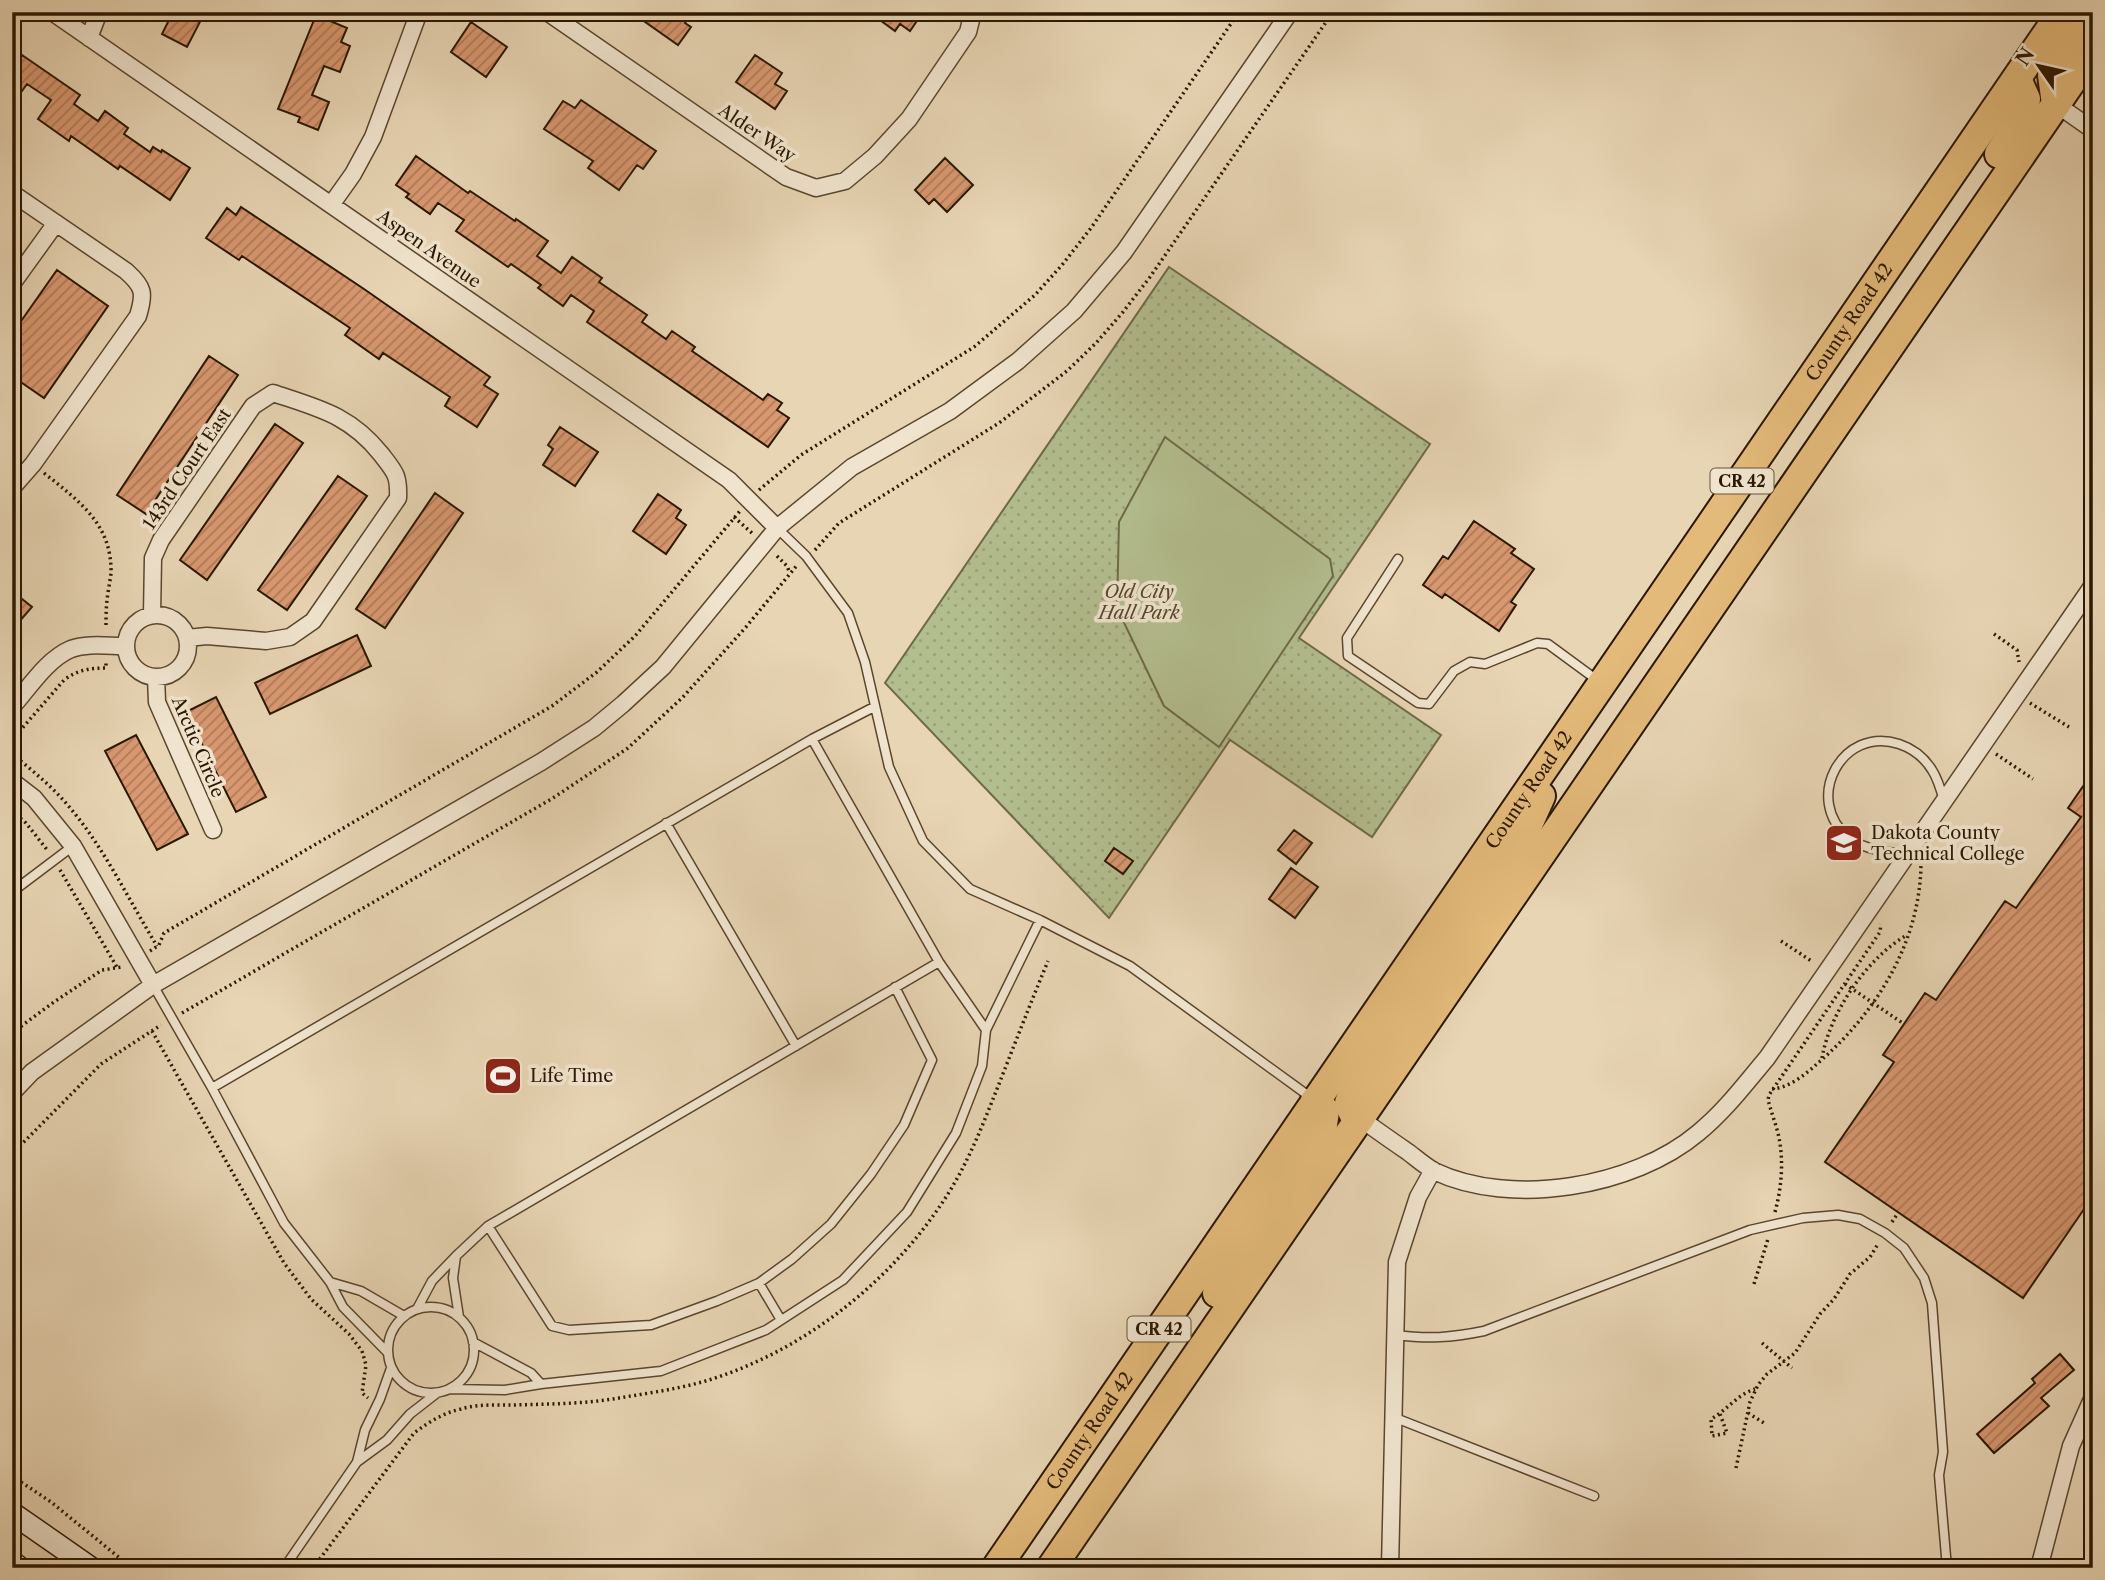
<svg xmlns="http://www.w3.org/2000/svg" width="2105" height="1580" viewBox="0 0 2105 1580" font-family="'Libre Caslon Text',serif">
<style>
.grass{fill:url(#grass-dots);stroke:#6e6a48;stroke-width:2}
.pitch{fill:#b3be8f;stroke:#6e6a48;stroke-width:2}
.building{fill:url(#building-hatch);stroke:#2a1700;stroke-width:2}
.lines{fill:none;stroke-linecap:round;stroke-linejoin:round}
.lane-casing{stroke:#5a462d;stroke-width:11}
.street-casing{stroke:#5a462d;stroke-width:19}
.secondary-casing{stroke:#2a1700;stroke-width:24}
.highway-casing{stroke:#2a1700;stroke-width:32}
.path{stroke:#2a1700;stroke-width:3.5;stroke-dasharray:2 3.5;stroke-linecap:butt}
.lane{stroke:#f0e4ce;stroke-width:8}
.street{stroke:#f0e4ce;stroke-width:16}
.secondary{stroke:#f0e4ce;stroke-width:21}
.highway{stroke:#e4ba7a;stroke-width:28}
.labels{text-anchor:middle;dominant-baseline:central;stroke-width:7;stroke-linejoin:round;paint-order:stroke}
.shield{fill:#f0e4ce;stroke:#65543e;stroke-width:2}
.shield-label{font-size:16px;font-weight:bold;fill:#2a1700}
.street-label{font-size:18px;fill:#2a1700;stroke:#f0e4ce}
.park-label{font-size:18px;font-style:italic;fill:#53492b;stroke:#f0e4ce}
.poi-label{font-size:18px;fill:#2a1700;stroke:#f0e4ce;text-anchor:start}
</style>
<defs>
<pattern id="grass-dots" width="8" height="8" patternUnits="userSpaceOnUse" patternTransform="scale(1.75)"><rect width="8" height="8" fill="#b3be8f"/><path d="M2 2h.1M6 6h.1" fill="none" stroke="#9aa37a" stroke-width="1.8" stroke-linecap="round"/></pattern>
<pattern id="building-hatch" width="6" height="6" patternUnits="userSpaceOnUse" patternTransform="scale(1.75)"><rect width="6" height="6" fill="#d99870"/><path d="M-1 1l2-2M0 6l6-6M5 7l2-2" fill="none" stroke="#b07b5a"/></pattern>
</defs>
<rect width="100%" height="100%" fill="#e8d5b4"/>
<filter id="stains"><feTurbulence type="fractalNoise" baseFrequency=".00286" numOctaves="4"/><feColorMatrix values="0 0 0 0 .2 0 0 0 0 .09 0 0 0 0 .02 0 0 0 .5 -.17"/></filter>
<radialGradient id="worn" r=".72"><stop offset=".6" stop-color="#630" stop-opacity="0"/><stop offset="1" stop-color="#630" stop-opacity=".3"/></radialGradient>
<path class="grass" d="M1169,267L1430,444L1299,638L1441,735L1372,837L1230,740L1109,918L885,683Z"/>
<path class="pitch" d="M1165,437L1330,559L1333,576L1219,747L1164,706L1117,608L1119,522Z"/>
<path class="building" d="M173,12H205L187,47L162,34Z
M631,12H692L685,23L691,27L678,45Z
M869,12H923L910,31L900,24L895,31Z
M316,15L347,28L341,42L350,46L340,72L324,66L312,95L329,102L318,130L298,122L300,117L278,109Z
M471,22L507,47L486,77L451,52Z
M22,55L80,95L74,104L98,121L105,111L128,128L124,134L150,152L153,147L161,152L162,150L190,168L170,200L120,166L118,169L71,136L69,141L38,119L51,100L27,84L12,105V69Z
M755,55L782,73L775,84L787,91L775,109L736,82Z
M581,100L656,151L643,169L637,165L619,190L588,168L593,161L544,129L563,101L575,108Z
M416,156L468,193L470,191L515,221L516,219L548,241L537,256L561,273L572,257L602,278L599,282L647,315L642,322L666,339L672,331L695,347L692,351L753,393L763,400L768,394L782,403L777,410L789,418L768,447L587,322L594,311L571,295L563,306L538,288L541,285L511,264L508,267L456,231L464,220L438,203L430,214L406,197L409,194L396,185Z
M945,158L973,185L947,212L934,199L929,204L915,190Z
M241,207L364,289L490,377L484,385L498,394L477,427L445,406L450,397L383,353L379,359L345,335L350,328L242,256L239,260L206,238L227,208L236,215Z
M57,270L108,306L44,398L12,376V334Z
M209,356L238,375L146,514L117,495Z
M275,424L303,443L207,580L180,560Z
M560,427L598,452L575,486L543,465L553,449L548,445Z
M338,476L367,496L287,610L258,590Z
M435,493L463,513L385,628L356,609Z
M658,494L681,510L676,518L686,525L666,554L633,531Z
M1474,521L1515,549L1511,553L1534,569L1511,602L1516,605L1499,631L1445,594L1442,598L1423,585L1443,556L1448,559Z
M12,591L32,607L12,630Z
M357,635L371,666L270,714L255,683Z
M216,697L266,797L236,812L186,712Z
M136,735L188,834L157,850L105,751Z
M2093,772V1196L2023,1298L1825,1162L1894,1062L1883,1055L1925,993L1936,1000L2005,901L2016,908L2081,817L2068,808Z
M1294,830L1312,843L1296,864L1278,850Z
M1114,848L1133,861L1123,874L1105,861Z
M1291,868L1318,887L1295,918L1269,899Z
M2060,1354L2074,1370L2041,1398L2049,1406L1994,1453L1977,1434L2035,1383L2032,1379Z"/>
<g class="lines">
<defs>
<path id="lane" d="M777,528L806,556L848,613L865,662L889,767L923,841L970,889L1040,920L1130,966L1313,1099
M1398,559L1347,638L1348,656L1418,703L1429,704L1454,671L1470,662L1485,664L1537,643L1548,644L1597,680
M666,823L796,1046
M1906,854C1887,852 1865,850 1849,838C1802,800 1842,725 1899,744C1914,749 1924,757 1932,770C1938,779 1941,790 1944,801
M12,892L73,846
M153,985L212,1088L284,1223L330,1282L343,1307L388,1353
M986,1030L1040,920
M212,1088L812,739L874,707
M488,1226L552,1326L569,1330L651,1325L717,1301L759,1283L792,1259L831,1224L871,1174L904,1125L932,1060L895,987
M456,1256L488,1226L939,962L812,739
M330,1282L361,1291L404,1316
M759,1283L781,1320
M388 1350a43 43 0 1 1 86 0a43 43 0 1 1-86 0Z
M417,1309L432,1281L456,1256L453,1278L459,1317
M1395,1335C1429,1339 1450,1338 1484,1331L1750,1230L1803,1218L1838,1215L1860,1219L1885,1233L1904,1248L1924,1278L1932,1303L1943,1452L1939,1475L1947,1568
M391,1368L380,1399L365,1430L357,1462L387,1440L410,1414L437,1393
M541,1384L661,1371L766,1330L843,1280L907,1212L956,1133L982,1066L986,1030L939,962
M450,1389L505,1390L541,1384L531,1373L473,1342
M1393,1417L1594,1496
M284,1568L357,1462"/>
<path id="street" d="M52,12L729,480L777,528
M547,12L786,177L816,188L845,181L875,156L909,119L968,32L973,12
M89,38L99,12
M2056,104L2093,130
M12,193L126,271C144,287 145,293 138,316L33,464L12,488
M331,205L353,174L373,137L419,12
M12,284L56,223
M126 646a31 31 0 1 1 62 0a31 31 0 1 1-62 0Z
M152,615L153,558L161,540L253,406L273,393C318,408 350,415 381,454C395,472 399,475 398,498L313,621L290,637L266,641L207,636L187,638
M156,677L157,702L213,830
M12,707C29,688 47,659 71,649C87,643 108,646 126,646
M12,781L34,798L73,846L153,985
M12,1093L32,1072L153,985L541,762L594,728L623,704L663,667L777,528L852,467L950,411L1018,361L1074,311L1124,252L1290,12
M1360,1118C1376,1130 1392,1141 1408,1152C1416,1158 1425,1166 1434,1171C1511,1208 1634,1187 1698,1133C1725,1111 1745,1084 1767,1058L2093,585
M1390,1568L1397,1262L1418,1197L1433,1170
M2039,1568L2071,1446L2093,1397"/>
<path id="secondary" d="M12,1513L91,1568
M12,1562L20,1568"/>
<g id="highway">
<path d="M2056,104L2052,75L2057,62L2092,12"/>
<path d="M1999,154L2024,114L2026,99L2017,79"/>
<path d="M1360,1118L1353,1113L1349,1103L1355,1088L1398,1021L1519,845L1541,796"/>
<path d="M1217,1293L1314,1147L1322,1132L1325,1111L1315,1101"/>
<path id="s1" d="M996,1568L2062,12"/>
<path d="M1051,1568L2093,50"/>
</g>
</defs>
<use href="#lane" class="lane-casing"/>
<use href="#street" class="street-casing"/>
<use href="#secondary" class="secondary-casing"/>
<use href="#highway" class="highway-casing"/>
<path class="path" d="M44,473C79,501 112,524 111,573C110,582 108,591 107,600C106,609 106,619 106,628
M759,490L801,455L974,347L1035,295L1062,265L1091,228L1239,12
M734,517L753,534
M815,550L839,523L999,423L1067,371L1096,343L1123,312L1150,277L1333,12
M777,556L787,566L789,571
M1994,634L2017,650L2019,662
M2030,703L2069,727
M12,740L64,680C77,670 90,668 106,668V660
M12,754C33,771 54,788 71,809C104,848 130,902 157,946
M1996,754L2033,779
M12,811L26,823L48,851
M60,870L118,969
M1781,941L1813,962
M150,951L159,945L164,933L552,706L597,672L635,636L740,511
M1845,984L1904,1024
M182,1013L553,798L628,748L683,697L746,627L798,564
M152,1031L284,1263L311,1299L349,1334L362,1351L366,1365L362,1393L368,1398
M12,1033L54,1002L102,970L122,967
M1822,1058C1830,1012 1867,958 1907,935
M1772,1089C1789,1088 1806,1074 1818,1063C1876,1013 1920,943 1921,864
M12,1154L101,1064L161,1025
M1775,1212C1782,1186 1784,1159 1778,1133C1775,1122 1771,1111 1768,1100L1769,1095L1880,932L1881,924
M1892,1222L1898,1213
M1754,1284L1768,1239
M1762,1343L1792,1368
M1748,1413L1764,1423
M1720,1414L1727,1433L1712,1436L1711,1419C1726,1411 1738,1394 1755,1389
M1736,1468L1750,1402L1758,1385L1767,1374L1795,1353L1820,1314L1834,1299L1850,1274L1870,1257L1878,1244
M12,1476L51,1502L132,1568
M313,1568L414,1433C429,1422 443,1413 461,1409C477,1404 496,1405 513,1405C547,1404 580,1404 613,1399C642,1394 673,1390 702,1382C803,1353 896,1279 951,1189C971,1156 985,1119 999,1084C1015,1043 1031,1002 1048,961"/>
<use href="#lane" class="lane"/>
<use href="#street" class="street"/>
<use href="#secondary" class="secondary"/>
<use href="#highway" class="highway"/>
</g>
<defs>
<symbol id="university-square" viewBox="-11 -11 22 22"><rect x="-9" y="-9" width="18" height="18" rx="4" fill="#8f2418" stroke="#f0e4ce"/><path d="M0-5L7-2L0 1L-7-2ZM-4 1L0 2.5L4 1V4Q0 6-4 4Z" fill="#fff"/></symbol>
<symbol id="stadium-square" viewBox="-11 -11 22 22"><rect x="-9" y="-9" width="18" height="18" rx="4" fill="#8f2418" stroke="#f0e4ce"/><path d="M0-5a6.5 5 0 1 0 0 10a6.5 5 0 1 0 0-10ZM-3.5-1.8h7v3.6h-7Z" fill="#fff"/></symbol>
</defs>
<g fill-rule="evenodd">
<use href="#university-square" x="1822" y="821" width="44" height="44"/>
<use href="#stadium-square" x="481" y="1054" width="44" height="44"/>
</g>
<g class="labels">
<g class="shield">
<rect x="1710.5" y="468.5" width="63" height="25" rx="5"/>
<rect x="1127.5" y="1316.5" width="63" height="25" rx="5"/>
</g>
<g class="shield-label">
<text x="1742" y="481">CR 42</text>
<text x="1159" y="1329">CR 42</text>
</g>
<g class="street-label">
<text transform="translate(757 133) rotate(34)">Alder Way</text>
<text transform="translate(429 249) rotate(35)">Aspen Avenue</text>
<text stroke="none"><textPath href="#s1" startOffset="1510">County Road 42</textPath></text>
<text transform="translate(187 469) rotate(-56)">143rd Court East</text>
<text transform="translate(198 747) rotate(67)">Arctic Circle</text>
<text stroke="none"><textPath href="#s1" startOffset="943">County Road 42</textPath></text>
<text stroke="none"><textPath href="#s1" startOffset="166">County Road 42</textPath></text>
</g>
<g class="park-label">
<text x="1139" y="592">Old City<tspan x="1139" dy="21">Hall Park</tspan></text>
</g>
<g class="poi-label">
<text x="1871" y="833">Dakota County<tspan x="1871" dy="21">Technical College</tspan></text>
<text x="530" y="1076">Life Time</text>
</g>
</g>
<rect width="2105" height="1580" fill="none" stroke="#e8d5b4" stroke-width="42"/>
<rect x="14" y="14" width="2077" height="1552" fill="none" stroke="#2a1700" stroke-width="3.5"/>
<rect x="21" y="21" width="2063" height="1538" fill="none" stroke="#2a1700" stroke-width="2"/>
<g transform="translate(2039 66) rotate(304)" stroke="#f0e4ce" stroke-width="5" paint-order="stroke">
<path d="M0-5L12 26L0 18L-12 26Z" fill="#2a1700"/>
<text y="-10" font-size="19" font-weight="bold" text-anchor="middle" fill="#2a1700">N</text>
</g>
<rect width="100%" height="100%" filter="url(#stains)"/>
<rect width="100%" height="100%" fill="url(#worn)"/>
</svg>
